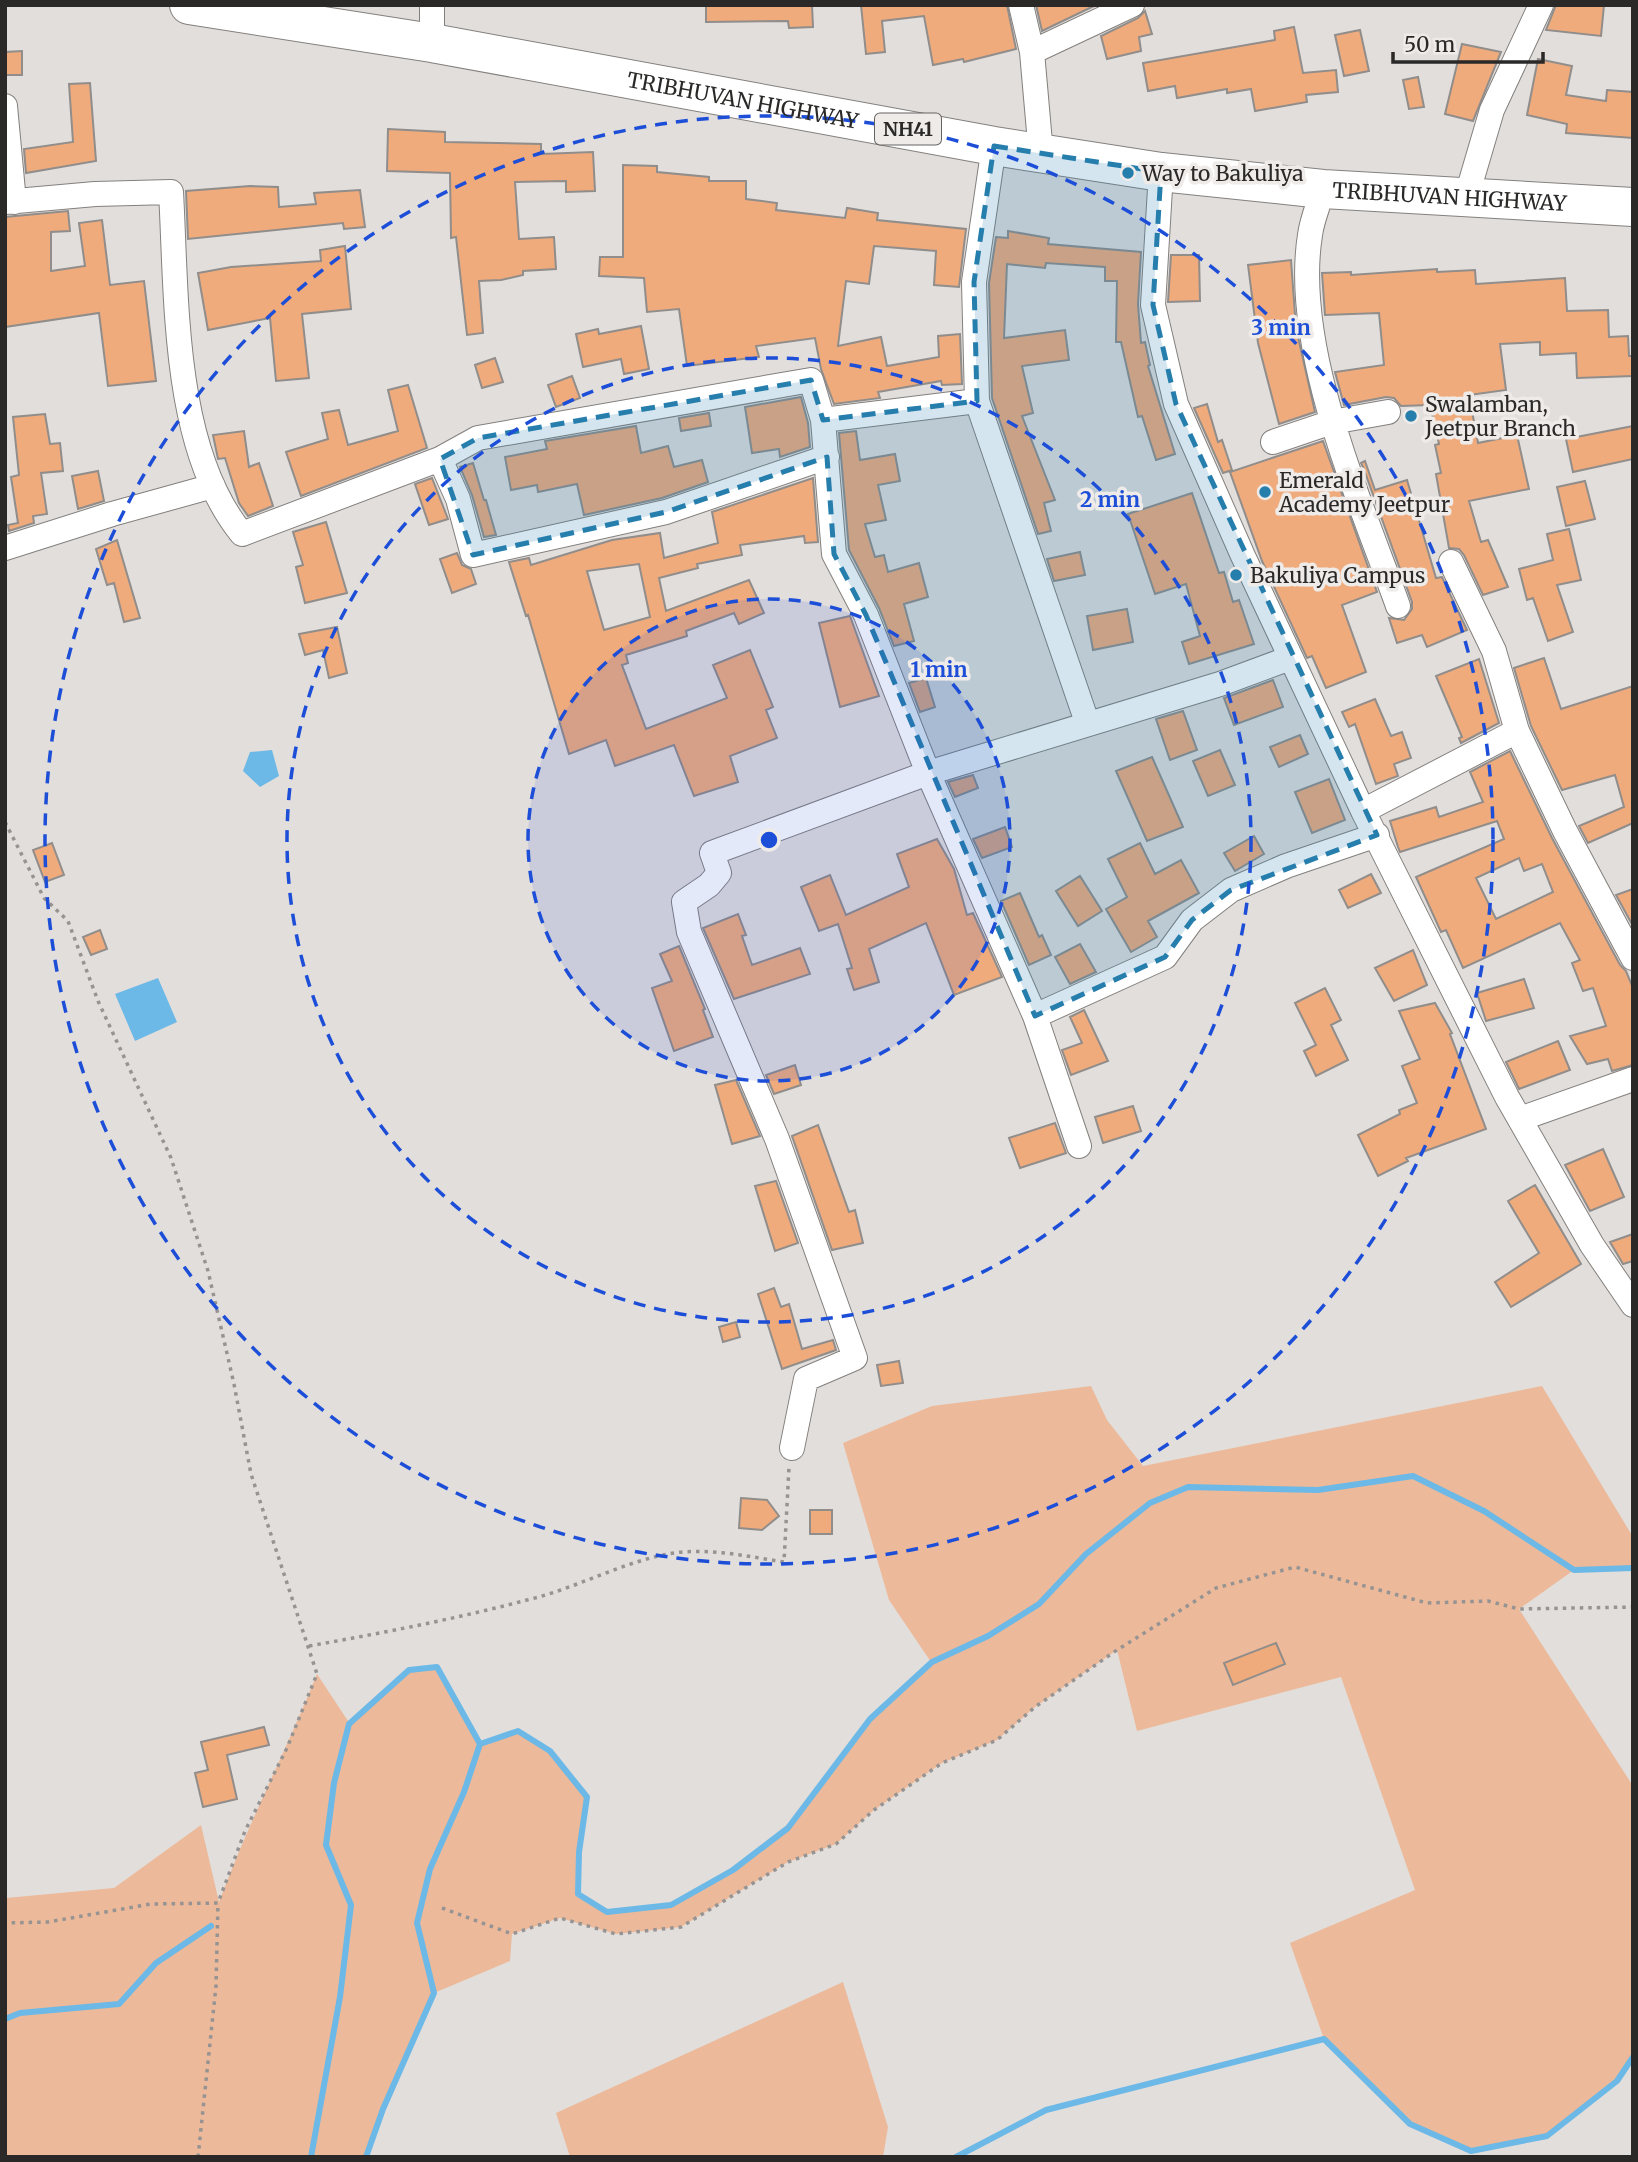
<svg xmlns="http://www.w3.org/2000/svg" width="1638" height="2162" viewBox="0 0 1638 2162" font-family="Merriweather,serif">
<style>
.green{fill:#ecba9a}
.water{fill:#6cb8e6}
.lines{fill:none;stroke-linecap:round;stroke-linejoin:round}
.stream{stroke:#6cb8e6;stroke-width:6}
.building{fill:#f0ab7d;stroke:#908d8b;stroke-width:2;fill-rule:evenodd}
.minor-casing{stroke:#83807e;stroke-width:26}
.trunk-casing{stroke:#83807e;stroke-width:40}
.path{stroke:#969392;stroke-width:3.5;stroke-dasharray:3.5 5;stroke-linecap:butt}
.minor{stroke:#fff;stroke-width:24}
.trunk{stroke:#fff;stroke-width:38}
.marked{fill:#267ead;fill-opacity:0.2;stroke:#267ead;stroke-width:5;stroke-dasharray:14 9;stroke-linejoin:round}
.ring{fill:none;stroke:#1d4ed8;stroke-width:3.5;stroke-dasharray:12 9}
.poi-dot{fill:#267ead;stroke:#efebe9;stroke-width:2.5}
.labels{text-anchor:middle;dominant-baseline:central;stroke-width:7;stroke-linejoin:round;paint-order:stroke}
.shield{fill:#efebe9;stroke:#656362;stroke-width:2}
.shield-label{font-size:19px;font-weight:bold;fill:#2a2928}
.street-label{font-size:21px;fill:#2a2928;stroke:#efebe9}
.poi-label{font-size:21px;fill:#2a2928;stroke:#efebe9;text-anchor:start}
.centre{fill:#1d4ed8;stroke:#efebe9;stroke-width:3.5}
.ring-label{font-size:21px;text-anchor:middle;font-weight:bold;fill:#1d4ed8;stroke:#efebe9;stroke-width:7;stroke-linejoin:round;paint-order:stroke}
</style>
<rect width="100%" height="100%" fill="#e2dedc"/>
<path class="green" d="M1091,1386L1107,1420L1143,1466L1542,1386L1633,1537V1568L1574,1570L1519,1609L1633,1786V2057L1617,2081L1547,2136L1471,2151L1410,2124L1324,2039L1290,1943L1415,1890L1341,1677L1137,1731L1117,1650L1035,1707L997,1740L942,1763L874,1810L836,1844L788,1862L681,1927L616,1934L560,1918L512,1934L510,1961L434,1993L383,2109L366,2157H5V1889L6,1898L114,1888L201,1825L219,1902C248,1824 286,1751 317,1674L350,1724L409,1670L437,1667L480,1744L518,1731L550,1751L587,1797L579,1852L578,1894L607,1912L671,1905L733,1870L788,1828L870,1719L931,1662L889,1600L843,1443L932,1406Z
M843,1982L888,2127L883,2157H570L556,2113Z"/>
<path class="water" d="M272,750L279,776L260,787L243,771L250,752Z
M158,978L177,1022L135,1041L115,994Z"/>
<g class="lines">
<path class="stream" d="M5,2019L20,2013L119,2004L156,1963L211,1926
M311,2157L340,1997L351,1905L326,1845L334,1783L349,1724L409,1670L437,1667L480,1744
M366,2157L383,2109L434,1993L417,1923L430,1869L464,1792L480,1744L518,1731L550,1751L587,1797L579,1852L578,1894L607,1912L671,1905L733,1870L788,1828L870,1719L932,1662L988,1636L1039,1604L1086,1554L1150,1503L1188,1487L1318,1490L1413,1476L1484,1511L1574,1570L1633,1568
M956,2157L1046,2110L1324,2039L1410,2124L1471,2151L1547,2136L1617,2081L1633,2057"/>
</g>
<path class="building" d="M706,5H812L813,27L789,28L788,21L706,22Z
M861,5H1007L1016,49L964,62L963,59L933,65L924,16L882,21L885,52L866,54Z
M1036,5H1096L1042,31Z
M1556,5H1604L1601,36L1546,30Z
M1145,11L1152,34L1139,37L1141,51L1107,59L1101,36L1138,18Z
M1294,27L1303,73L1336,70L1338,92L1306,95L1307,102L1255,111L1251,89L1227,93V89L1177,98L1175,86L1148,91L1143,63L1275,40L1274,31Z
M1360,30L1369,71L1344,76L1335,35Z
M1462,44L1501,52L1473,121L1445,114Z
M22,51V75H5V52Z
M1538,59L1572,66L1566,95L1606,101L1607,90L1633,92V138L1566,133L1567,124L1527,115Z
M1418,77L1424,107L1409,109L1403,80Z
M90,83L96,161L26,173L24,149L73,142L69,84Z
M388,129L445,132V142L541,144V154L593,152L595,191L566,192V181L515,182L519,239L554,237L556,269L523,271V275L501,280L479,281L483,333L467,335L456,237L451,238L450,173L387,171Z
M623,165L657,166V172L709,177V181H746V199L777,203L776,210L845,218L847,208L878,213L877,220L966,229L959,287L934,285L936,251L874,246L869,284L846,281L838,346L881,337L887,366L939,357L938,336L960,334L962,384L942,385L941,381L878,392L880,398L834,404L821,369L815,338L756,346L759,357L687,366L679,309L647,312L644,278L599,276L600,257H623Z
M250,186L278,187L279,207L316,204L314,193L360,190L365,227L344,229L343,223L188,239L186,191Z
M68,211L70,231L51,232V271L85,266L79,223L102,220L110,285L144,281L156,381L108,386L99,313L5,327V217Z
M1008,231L1049,238L1048,244L1141,252L1138,304L1141,343L1145,342L1150,365L1148,366L1175,454L1156,460L1142,416L1138,417L1121,342H1116L1117,281H1105V267L1046,263L1045,268L1007,264L1004,338L1065,330L1069,360L1022,366L1033,413L1022,416L1055,500L1044,503L1051,531L1038,534L992,398L989,283L996,237L1008,238Z
M345,246L351,309L302,314L309,378L276,381L270,318L208,330L198,273L231,267L321,261L320,250Z
M1171,255H1199L1200,301L1168,302Z
M1291,260L1296,328L1315,412L1279,424L1258,343L1248,265Z
M1437,269V272L1475,270L1476,284L1565,278L1567,311L1608,310L1609,337L1628,336L1629,356H1633V376L1577,378L1576,353L1540,355V342L1500,344L1506,390L1469,395L1478,443L1517,435L1529,489L1469,501L1481,542L1488,540L1508,587L1483,595L1464,555L1459,549L1449,548L1436,474L1441,473L1435,445L1439,444L1430,405L1401,406L1394,398L1386,397L1344,405L1335,372L1384,365L1379,313L1325,315L1322,273L1351,272V275Z
M641,326L649,369L624,374L621,359L583,367L576,334L598,329L599,334Z
M495,358L503,382L482,388L475,365Z
M572,376L580,398L556,407L548,385Z
M408,385L427,448L301,496L286,452L328,439L322,413L339,410L348,445L398,431L388,390Z
M801,397L808,423L810,447L780,457L779,449L752,453L745,407Z
M1207,404L1218,442L1222,440L1232,470L1223,473L1194,408Z
M709,413L711,426L681,431L679,418Z
M45,414L50,444L60,443L63,471L41,473L47,514L33,516L34,523L9,531L8,525L18,523L11,477L19,475L13,417Z
M636,426L641,453L668,446L674,467L702,460L708,482L662,498L584,515L577,484L538,492L537,485L511,490L505,457L547,449L545,441Z
M1633,426V459L1573,472L1566,439Z
M244,431L249,467L259,463L273,506L248,516L239,503L225,458L218,459L213,435Z
M856,431L860,460L895,454L900,481L878,485L886,520L865,524L875,557L884,555L888,572L919,563L928,597L904,604L914,641L894,646L879,608L849,550L839,433Z
M1323,441L1377,592L1342,605L1366,672L1326,688L1312,656L1307,658L1262,561L1230,472Z
M1365,461L1375,490L1407,480L1436,578L1442,577L1467,630L1427,647L1422,635L1397,643L1389,618L1404,620L1412,609V602L1363,467L1361,463Z
M473,463L484,500H486L496,535L484,537L472,495L460,467Z
M98,471L104,501L78,509L72,476Z
M432,478L448,519L429,525L415,484Z
M813,478L818,542L805,543L804,536L740,545L742,555L697,564L698,568L659,578L666,611L749,580L764,613L739,624L734,613L686,631L687,636L626,655L628,663L622,665L646,729L727,698L713,665L750,650L773,707L766,710L777,738L730,756L738,782L694,796L674,745L615,766L606,740L569,754L528,615L526,616L509,562L529,558L531,565L612,540L660,533L664,558L718,543L712,512ZM639,564L650,617L604,630L587,571Z
M1585,481L1595,519L1566,526L1557,487Z
M1192,493L1219,573L1224,572L1233,602L1239,600L1254,644L1189,664L1182,642L1200,636L1186,584L1155,594L1128,514Z
M326,522L347,593L305,603L296,567L303,565L293,532Z
M1569,529L1581,580L1557,585L1573,632L1548,641L1533,598L1527,600L1519,569L1553,560L1547,534Z
M117,540L140,618L124,622L114,583L107,585L96,549Z
M1080,552L1085,575L1054,581L1047,559Z
M457,553L462,565L471,569L476,584L452,593L440,559Z
M1127,609L1133,642L1093,650L1087,616Z
M850,616L879,696L840,707L819,623Z
M337,627L347,673L329,678L323,650L305,655L299,634Z
M1544,658L1561,709L1633,686V823L1588,843L1579,826L1624,807L1615,775L1562,790L1531,726L1514,668Z
M1479,659L1499,723L1461,743L1459,738L1462,737L1436,676Z
M926,678L935,707L920,712L909,683Z
M1273,680L1283,707L1234,725L1224,698Z
M1375,699L1391,736L1402,732L1411,758L1394,764L1398,776L1376,784L1355,724L1349,727L1342,712Z
M1183,711L1197,750L1170,760L1156,719Z
M1300,735L1308,754L1279,767L1270,747Z
M1220,750L1235,785L1208,796L1193,761Z
M1510,751L1552,838L1620,965L1626,971L1633,988V1065L1612,1071L1608,1059L1587,1064L1570,1036L1606,1026L1593,988L1583,991L1572,963L1580,960L1560,923L1463,968L1446,930L1441,932L1416,877L1504,839L1497,821L1400,852L1398,847L1390,821L1436,807L1439,817L1483,802L1470,772ZM1519,858L1524,871L1542,864L1553,892L1496,919L1476,878Z
M1152,757L1183,827L1147,841L1116,771Z
M973,775L978,788L955,797L948,782Z
M1329,779L1345,820L1312,833L1295,792Z
M1005,827L1012,847L982,858L973,839Z
M1254,836L1264,854L1235,871L1224,853Z
M937,839L954,869L967,915L973,913L1002,977L954,995L926,923L869,949L879,982L854,990L847,969L852,968L838,924L819,931L801,887L830,875L846,915L909,887L897,854Z
M52,843L64,875L45,882L33,850Z
M1140,843L1155,874L1181,860L1199,893L1148,921L1157,937L1131,952L1106,909L1127,897L1108,859Z
M1371,874L1381,893L1348,908L1339,890Z
M1080,876L1102,911L1078,926L1056,891Z
M1633,889V926L1616,895Z
M1020,893L1039,937L1042,935L1051,955L1029,965L1001,901Z
M738,914L746,935L742,936L752,965L800,948L810,974L734,999L703,928Z
M100,930L107,949L91,955L83,937Z
M1080,944L1096,972L1070,984L1055,957Z
M679,946L705,1009L703,1010L713,1037L674,1051L652,988L672,981L660,954Z
M1413,950L1427,985L1394,1001L1375,968Z
M1524,979L1534,1008L1486,1021L1477,993Z
M1325,988L1341,1020L1331,1025L1348,1060L1316,1076L1304,1051L1316,1045L1295,1003Z
M1435,1003L1452,1033L1450,1034L1486,1129L1406,1158L1408,1161L1378,1176L1358,1135L1400,1114L1399,1110L1417,1103L1402,1066L1420,1059L1399,1011Z
M1084,1010L1108,1061L1071,1075L1062,1050L1082,1043L1070,1017Z
M1558,1041L1570,1070L1519,1089L1506,1062Z
M795,1065L801,1085L774,1094L766,1075Z
M736,1080L760,1136L732,1144L715,1085Z
M1133,1106L1141,1131L1103,1143L1095,1117Z
M1055,1123L1066,1153L1020,1168L1009,1138Z
M818,1125L849,1212L855,1210L863,1243L832,1250L792,1136Z
M1603,1149L1624,1197L1590,1211L1565,1165Z
M776,1181L798,1243L775,1251L755,1186Z
M1535,1185L1581,1264L1511,1307L1495,1282L1539,1253L1508,1201Z
M1633,1234V1261L1623,1264L1610,1242Z
M774,1288L781,1307L789,1304L802,1349L833,1340L836,1350L782,1369L758,1294Z
M736,1322L740,1337L723,1342L719,1327Z
M899,1361L903,1383L881,1386L877,1365Z
M741,1498L767,1500L779,1516L762,1530L739,1528Z
M810,1510H832V1534H810Z
M1276,1643L1285,1664L1233,1685L1224,1663Z
M264,1727L269,1745L227,1755L237,1799L203,1807L195,1773L208,1770L201,1742Z"/>
<g class="lines">
<defs>
<path id="minor" d="M1021,5L1032,52L1041,154
M432,43V5
M1032,52L1132,5
M5,106L14,202
M994,146L974,282L977,401L1087,722
M1161,172L1153,305L1176,404L1243,556L1363,811L1507,1097L1592,1245L1633,1305
M1323,189C1319,204 1312,219 1310,235C1292,348 1360,500 1398,606
M1467,195L1492,110L1541,5
M5,202L95,194L171,192C177,298 172,449 242,534L440,459L458,499L473,555L666,512L827,457
M823,420L977,401
M1273,442L1332,422L1388,412
M440,459L478,438L811,380L823,420L834,554L866,615L928,773L1035,1016L1079,1146
M5,548L112,514L213,486
M1451,562L1494,651L1517,731L1565,831L1633,958
M1363,811L1517,731
M1035,1016L1165,957L1192,920L1231,890L1286,866L1377,835
M1520,1119L1633,1079
M792,1448L806,1379L855,1358L777,1139L689,932L684,902L709,885L719,873L712,853L928,773L1220,684L1290,658"/>
<g id="trunk">
<path id="s1" d="M189,5L432,43L994,146L1161,172L1323,189L1633,207"/>
</g>
</defs>
<use href="#minor" class="minor-casing"/>
<use href="#trunk" class="trunk-casing"/>
<path class="path" d="M5,822L44,898L68,921L98,1001L171,1158L208,1271L234,1384L251,1474L317,1674L287,1748L245,1831L218,1903L151,1904L48,1922L5,1923
M309,1646C382,1633 455,1619 527,1600C574,1589 616,1565 663,1555C703,1546 744,1556 784,1562L789,1467
M442,1908L512,1934L560,1918L616,1934L681,1927L788,1862L836,1844L874,1810L942,1763L997,1740L1035,1707L1117,1650L1216,1588L1295,1567L1427,1603L1488,1601L1519,1609L1633,1607
M198,2157L216,1986L218,1903"/>
<use href="#minor" class="minor"/>
<use href="#trunk" class="trunk"/>
</g>
<path class="marked" d="M994,146L1161,172L1153,305L1176,404L1377,835L1231,890L1192,920L1165,957L1035,1016L866,615L834,554L827,457L666,512L473,555L440,459L478,438L811,380L823,420L977,401L974,282Z"/>
<circle cx="769" cy="840" r="241" fill="#1d4ed8" fill-opacity=".12"/>
<g class="ring">
<circle cx="769" cy="840" r="241"/>
<circle cx="769" cy="840" r="482"/>
<circle cx="769" cy="840" r="724"/>
</g>
<g class="poi-dot">
<circle cx="1128" cy="173" r="7"/>
<circle cx="1411" cy="416" r="7"/>
<circle cx="1265" cy="492" r="7"/>
<circle cx="1236" cy="575" r="7"/>
</g>
<g class="labels">
<rect class="shield" x="875" y="113.5" width="66" height="31" rx="5"/>
<g class="shield-label">
<text x="908" y="129">NH41</text>
</g>
<g class="street-label">
<text stroke="none"><textPath href="#s1" startOffset="562">TRIBHUVAN HIGHWAY</textPath></text>
<text stroke="none"><textPath href="#s1" startOffset="1276">TRIBHUVAN HIGHWAY</textPath></text>
</g>
<g class="poi-label">
<text x="1142" y="173">Way to Bakuliya</text>
<text x="1425" y="404">Swalamban,<tspan x="1425" dy="24">Jeetpur Branch</tspan></text>
<text x="1279" y="480">Emerald<tspan x="1279" dy="24">Academy Jeetpur</tspan></text>
<text x="1250" y="575">Bakuliya Campus</text>
</g>
</g>
<circle cx="769" cy="840" r="10" class="centre"/>
<g class="ring-label">
<text x="1281" y="335">3 min</text>
<text x="1110" y="507">2 min</text>
<text x="939" y="677">1 min</text>
</g>
<rect width="1638" height="2162" fill="none" stroke="#2a2928" stroke-width="14"/>
<path d="M1393 52v10h150v-10" fill="none" stroke="#2a2928" stroke-width="3.5"/>
<text x="1404" y="52" font-size="21" fill="#2a2928" stroke="#efebe9" stroke-width="5" paint-order="stroke">50 m</text>
</svg>
